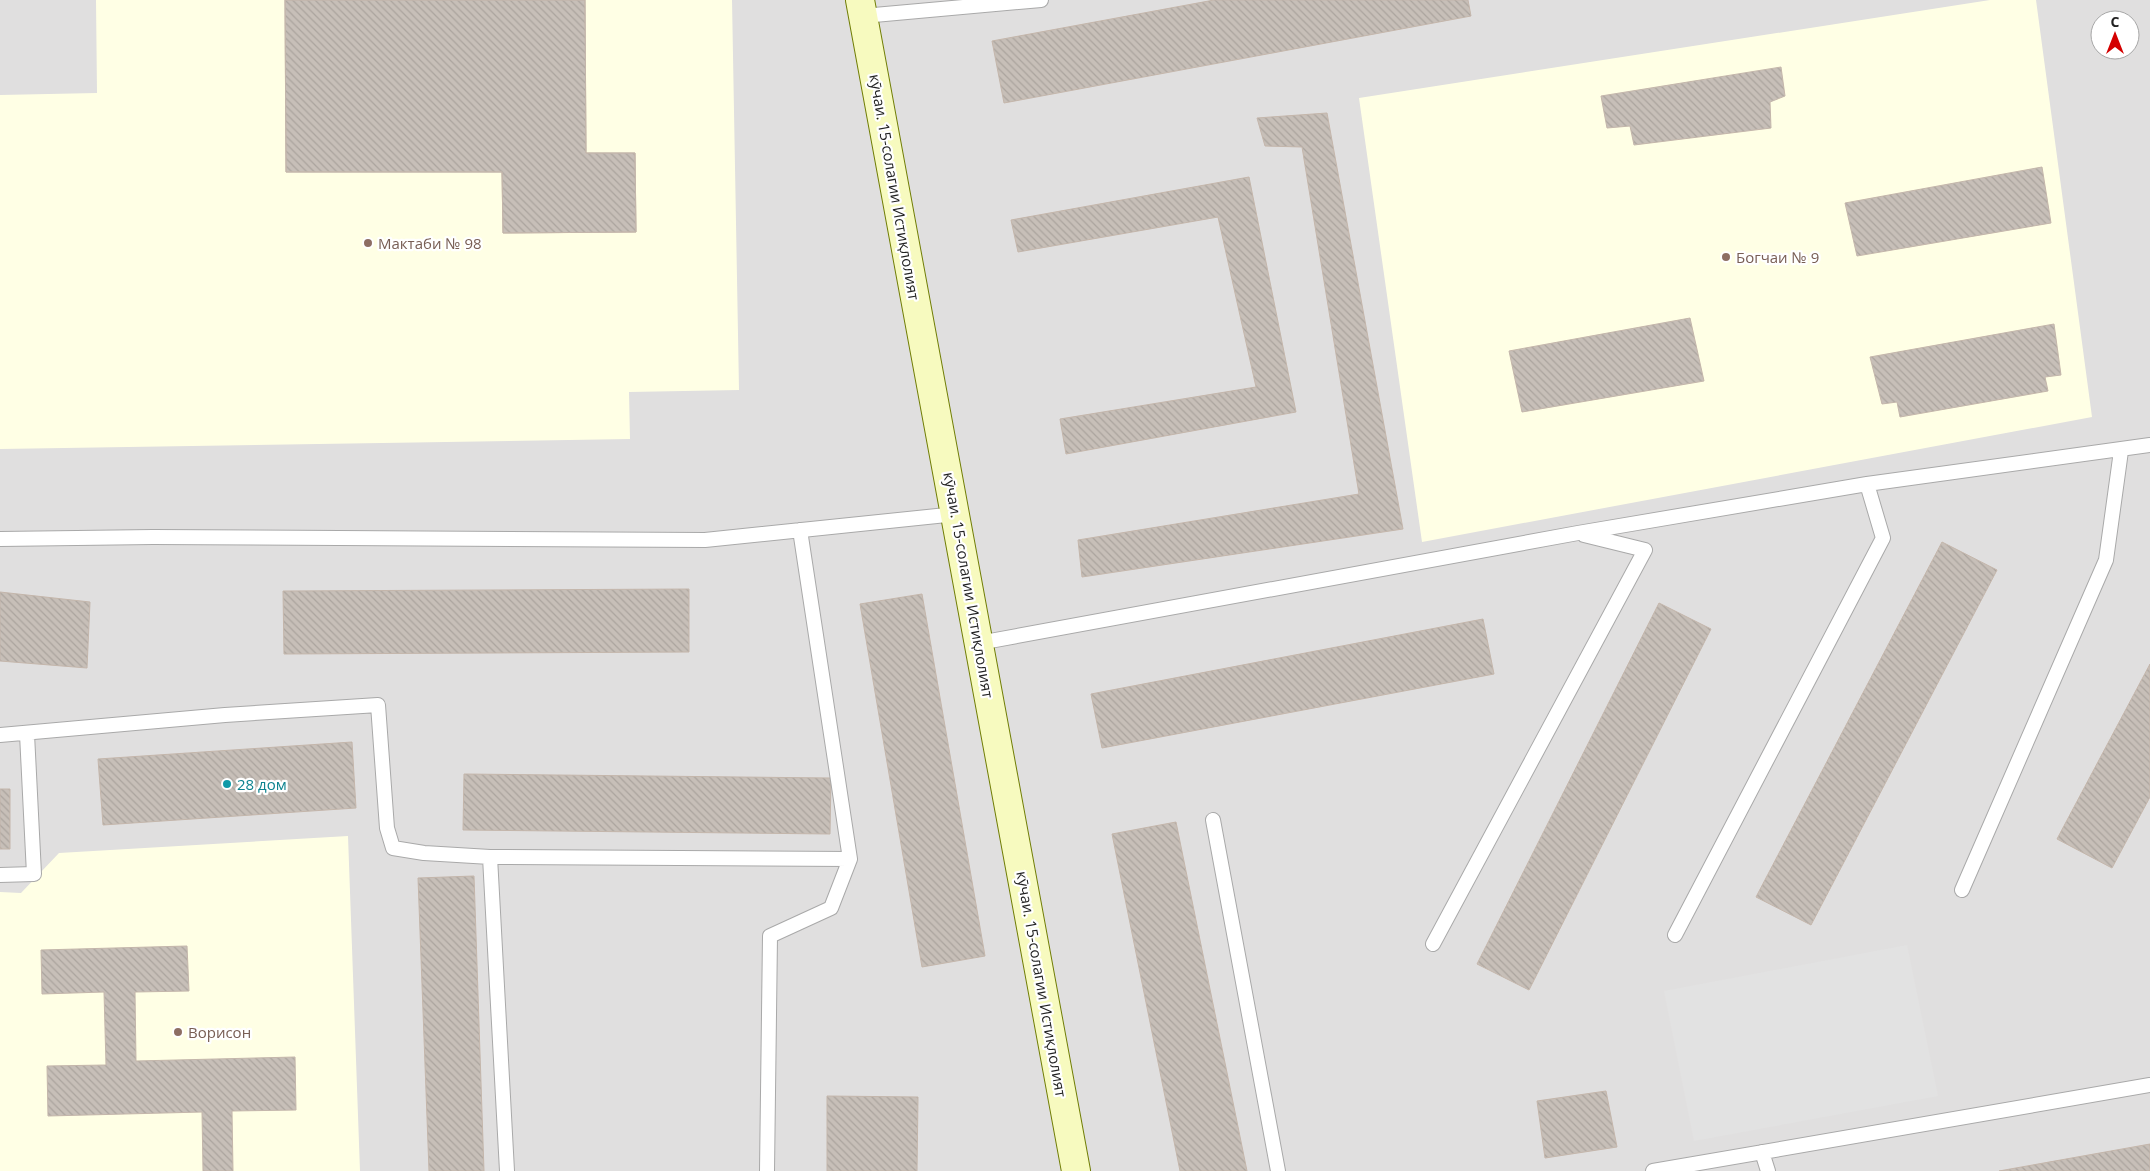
<svg xmlns="http://www.w3.org/2000/svg" width="2150" height="1171" viewBox="0 0 2150 1171" font-family="'Open Sans',sans-serif">
<style>
.residential{fill:#e0dfdf;fill-rule:evenodd}
.education{fill:#ffffe5}
.parking{fill:#e2e2e2}
.building{fill:url(#building-back-hatch);stroke:#c4b6ab}
.lines{fill:none;stroke-linecap:round;stroke-linejoin:round}
.lane-casing{stroke:#a9a9a9;stroke-width:16}
.secondary-casing{stroke:#707d05;stroke-width:30}
.lane{stroke:#fff;stroke-width:14}
.secondary{stroke:#f7fabf;stroke-width:28}
.education-dot{fill:#8d6e63;stroke:#fff;stroke-width:2}
.culture-dot{fill:#0f9aa8;stroke:#fff;stroke-width:2}
.labels{text-anchor:middle;dominant-baseline:central;stroke-width:4.5;stroke-linejoin:round;paint-order:stroke}
.street-label{font-size:15px;fill:#222;stroke:#fff}
.education-label{font-size:15px;fill:#785e54;stroke:#fff;text-anchor:start}
.culture-label{font-size:15px;fill:#0d838f;stroke:#fff;text-anchor:start}
</style>
<defs>
<pattern id="building-back-hatch" width="6" height="6" patternUnits="userSpaceOnUse" patternTransform="scale(1.25)"><rect width="6" height="6" fill="#c7bfb8"/><path d="M-1 5l2 2M0 0l6 6M5-1l2 2" fill="none" stroke="#aba49e"/></pattern>
</defs>
<rect width="100%" height="100%" fill="#f2efe9"/>
<path class="residential" d="M0,0H2150V1171H0ZM2100,20H2130V50H2100Z"/>
<path class="education" d="M96,0H732L739,390L629,392L630,439L0,449V95L97,93Z
M1990,0H2036L2092,417L1422,542L1359,98Z
M348,836L360,1171H0V892L21,893L59,853Z"/>
<path class="parking" d="M1907,945L1938,1096L1694,1141L1664,991Z"/>
<path class="building" d="M285,0H585L586,153H635L636,232L503,233L502,172H286Z
M285,0H585L586,153H635L636,232L503,233L502,172H286Z
M1214,0H1468L1471,16L1004,103L992,41Z
M1781,67L1785,96L1770,102L1771,128L1634,145L1630,126L1607,128L1601,96Z
M1327,113L1403,529L1082,577L1078,540L1359,494L1302,147L1265,146L1257,118Z
M2042,167L2051,223L1857,256L1845,203Z
M1249,177L1296,412L1066,454L1060,419L1256,387L1218,217L1018,252L1011,220Z
M1690,318L1704,381L1522,412L1509,351Z
M2054,324L2061,375L2045,377L2048,391L1900,417L1897,402L1882,404L1870,357Z
M1942,542L1997,570L1811,925L1756,897Z
M689,589V652L284,654L283,591Z
M0,592L90,602L87,668L0,661Z
M922,594L985,956L922,967L860,604Z
M1659,603L1711,629L1529,990L1477,964Z
M1483,619L1494,674L1102,748L1091,694Z
M2150,664V797L2112,868L2057,839Z
M352,742L356,808L103,825L98,759Z
M464,774L831,778L830,834L463,830Z
M0,789H10V849H0Z
M1176,822L1247,1171H1180L1112,834Z
M474,876L484,1171H429L418,878Z
M187,946L189,991L135,992L136,1061L295,1057L296,1110L232,1111L233,1171H203L202,1112L48,1116L47,1066L106,1065L104,992L42,994L41,950Z
M1606,1091L1617,1147L1545,1158L1537,1101Z
M827,1096L918,1097L917,1171H827Z
M2150,1144V1171H1999Z"/>
<g class="lines">
<defs>
<path id="lane" d="M863,16L1041,0
M0,539L153,537L705,540L956,514
M979,643L1578,533L1867,484L2150,445
M0,735L225,715L378,705L387,828L393,848L424,853L490,857L507,1171
M1213,820L1278,1171
M490,857L850,859L800,530
M0,875L34,874L27,734
M1962,890L2106,560L2121,451
M1675,935L1883,538L1867,484
M1433,944L1645,550L1584,535
M1762,1152L1768,1171
M767,1171L770,936L831,908L850,859
M1653,1171L2150,1085"/>
<path id="secondary" d="M860,0L1076,1171"/>
</defs>
<use href="#lane" class="lane-casing"/>
<use href="#secondary" class="secondary-casing"/>
<use href="#lane" class="lane"/>
<use href="#secondary" class="secondary"/>
</g>
<g class="education-dot">
<circle cx="368" cy="243" r="5"/>
<circle cx="1726" cy="257" r="5"/>
<circle cx="178" cy="1032" r="5"/>
</g>
<circle class="culture-dot" cx="227" cy="784" r="5"/>
<g class="labels">
<g class="street-label">
<text transform="translate(895 187) rotate(80)">кӯчаи. 15-солагии Истиқлолият</text>
<text transform="translate(969 585) rotate(80)">кӯчаи. 15-солагии Истиқлолият</text>
<text transform="translate(1042 984) rotate(80)">кӯчаи. 15-солагии Истиқлолият</text>
</g>
<g class="education-label">
<text x="378" y="243">Мактаби № 98</text>
<text x="1736" y="257">Богчаи № 9</text>
<text x="188" y="1032">Ворисон</text>
</g>
<g class="culture-label">
<text x="237" y="784">28 дом</text>
</g>
</g>
<g transform="translate(2115 35)"><circle r="24" fill="#ffffff" stroke="#a7a7a7"/>
<path d="M0-4L9 19L0 12L-9 19Z" fill="#d40000"/>
<text y="-8" font-size="14" font-weight="bold" text-anchor="middle" fill="#222222">С</text>
</g>
</svg>
